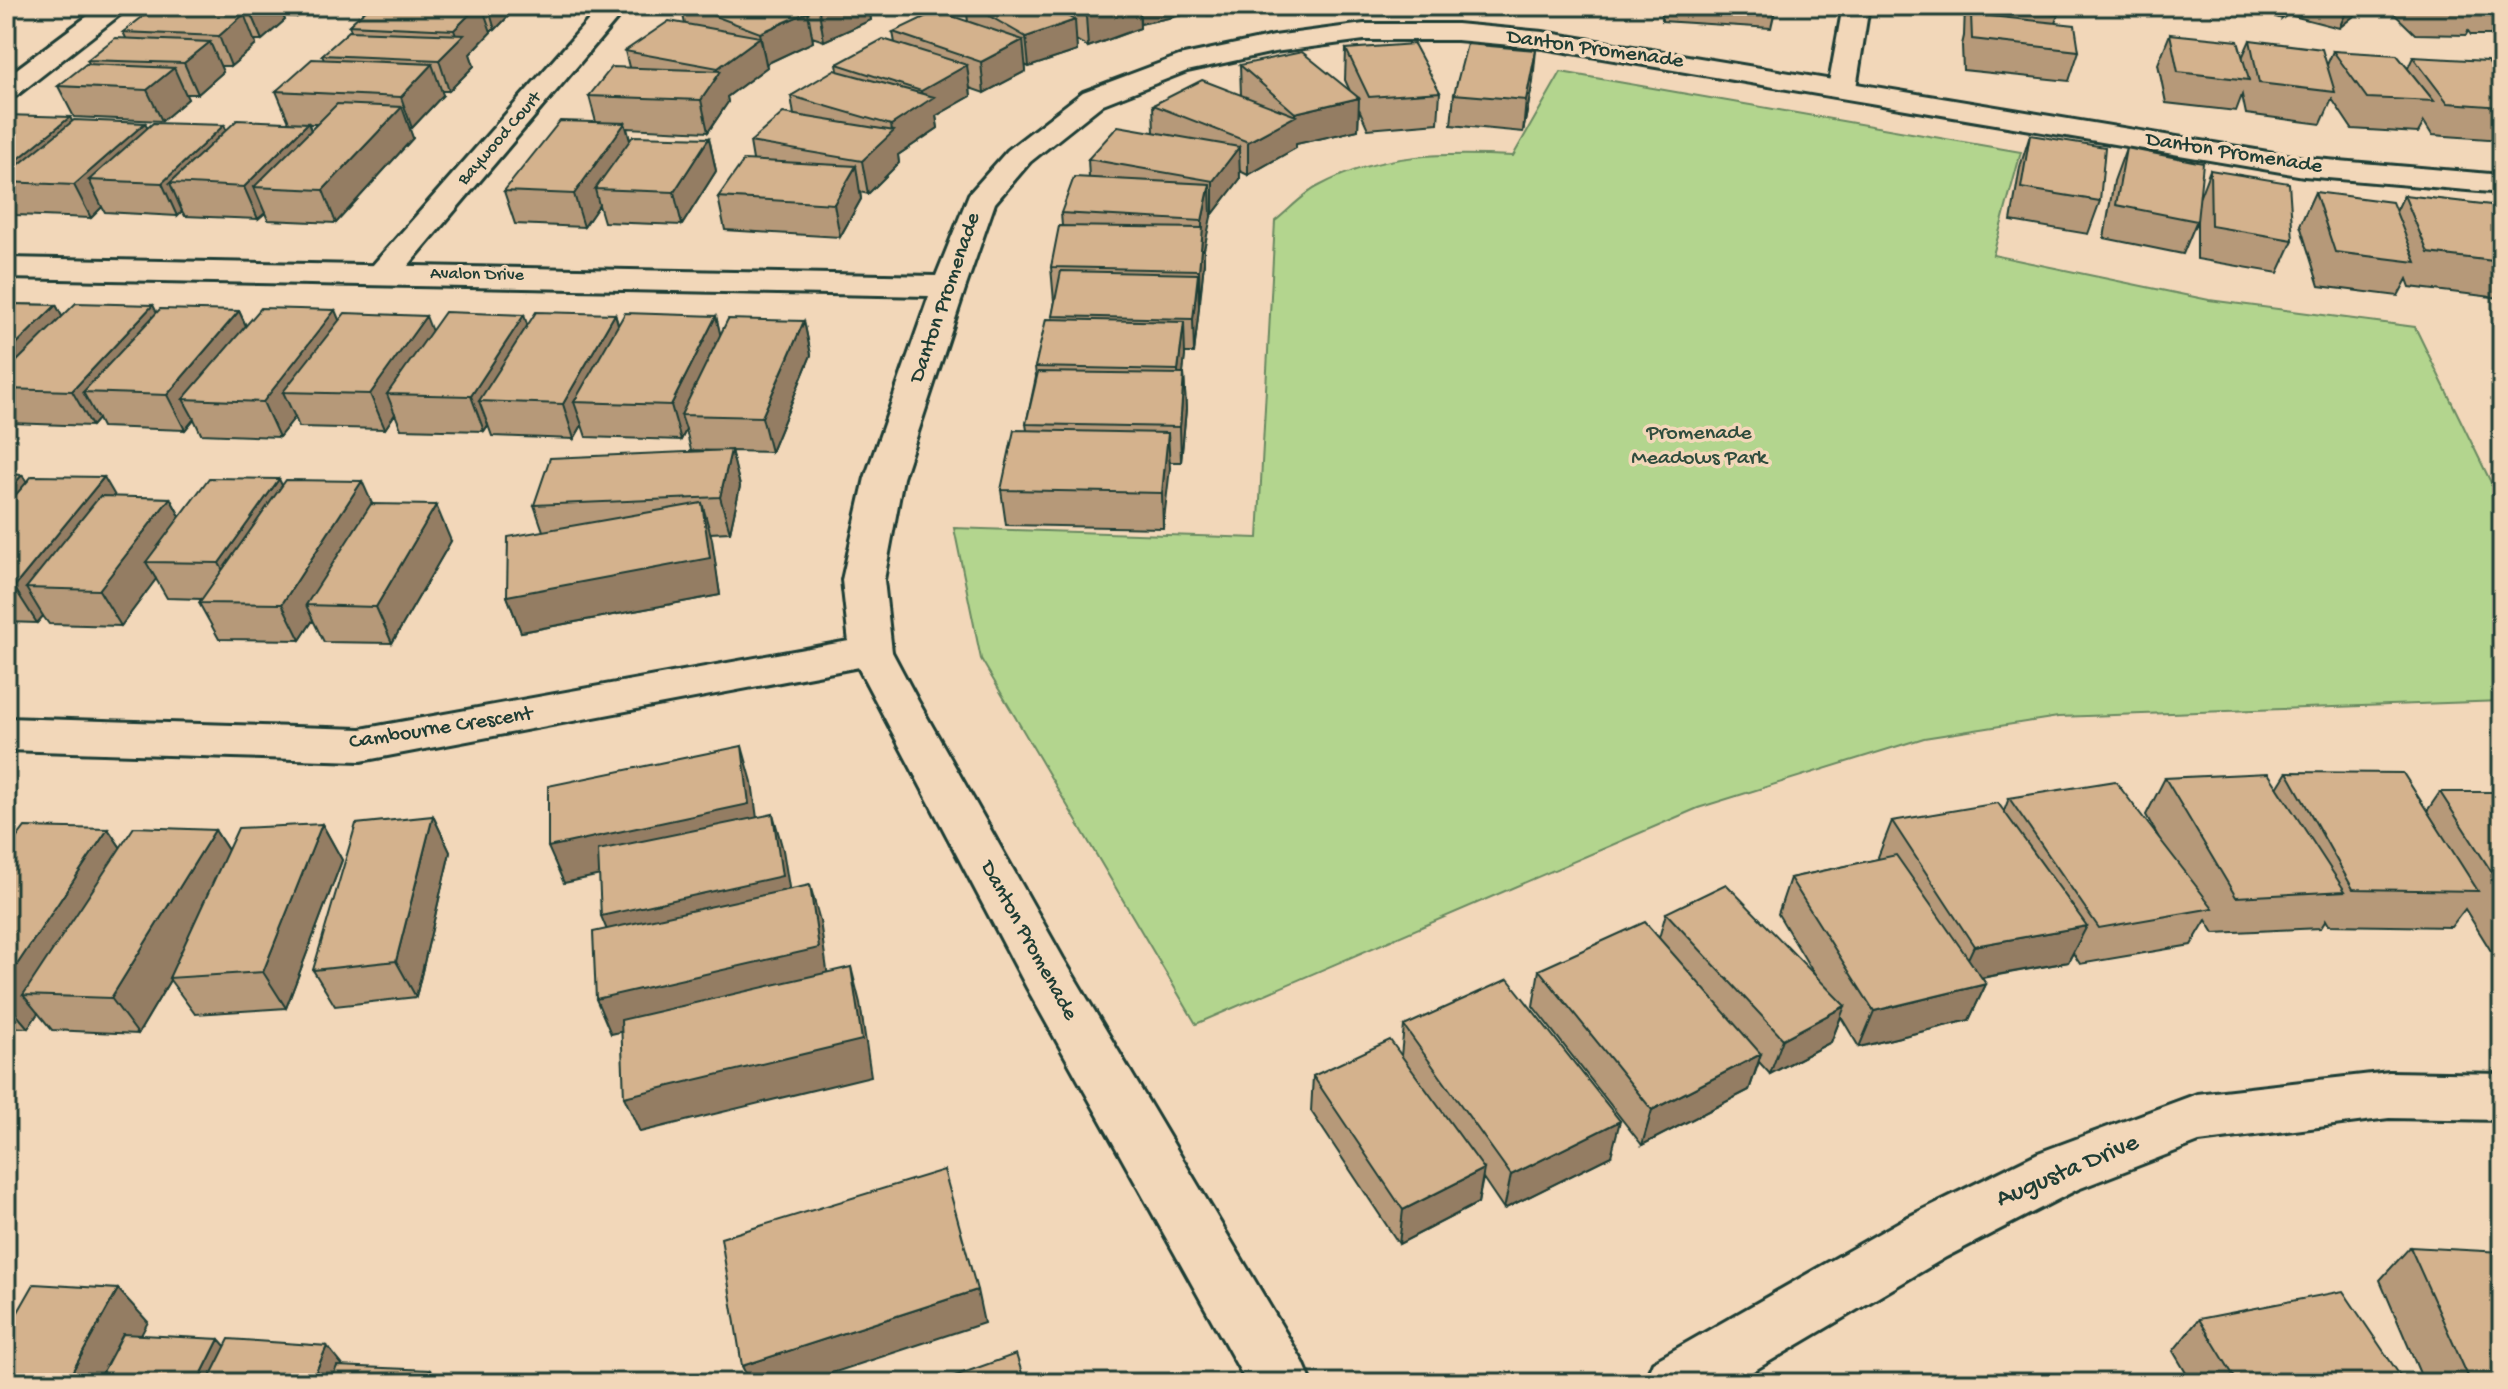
<svg xmlns="http://www.w3.org/2000/svg" width="2508" height="1389" viewBox="0 0 2508 1389" font-family="'Gochi Hand',sans-serif">
<style>
.green{fill:#b3d58e;stroke:#698961;stroke-width:2}
.lines{fill:none;stroke-linecap:round;stroke-linejoin:round}
.minor-casing{stroke:#1f3d34;stroke-width:6}
.tertiary-casing{stroke:#1f3d34;stroke-width:6}
.minor{fill:#f2d7b9;fill-rule:evenodd}
.tertiary{fill:#f2d7b9;fill-rule:evenodd}
.wall{fill:#b69979;stroke:#1f3d34;stroke-width:2;fill-rule:evenodd}
.shaded-wall{fill:#947d63;stroke:#1f3d34;stroke-width:2}
.building{fill:#d4b28d;stroke:#1f3d34;stroke-width:2}
.labels{text-anchor:middle;dominant-baseline:central;stroke-width:7;stroke-linejoin:round;paint-order:stroke}
.far-street-label{font-size:18px;fill:#1f3d34;stroke:#f2d7b9}
.street-label{font-size:22px;fill:#1f3d34;stroke:#f2d7b9}
.park-label{font-size:22px;fill:#2e4c3d;stroke:#f2d7b9}
.near-street-label{font-size:26px;fill:#1f3d34;stroke:#f2d7b9}
</style>
<rect width="100%" height="100%" fill="#f2d7b9"/>
<filter id="ink" filterUnits="userSpaceOnUse"><feTurbulence type="fractalNoise" baseFrequency=".0125" numOctaves="2"/><feDisplacementMap in="SourceGraphic" scale="16" xChannelSelector="R" yChannelSelector="G"/><feConvolveMatrix kernelMatrix="1 2 1 2 8 2 1 2 1" color-interpolation-filters="sRGB"/></filter>
<g filter="url(#ink)">
<path class="green" d="M1561,72L2021,152L1993,255L2209,300L2415,327L2502,505V701L2058,717L1924,738L1698,808L1196,1024L981,659L954,528L1258,538L1275,221C1289,210 1303,194 1319,186C1382,152 1445,153 1513,156Z"/>
<g class="lines">
<defs>
<path id="minor" d="M101,6H131L16,96L6,98V77Z
M601,6H628L396,280L384,283L372,280L367,273L372,266Z
M1843,6H1869L1856,88L1852,94L1842,96L1832,94L1828,88Z
M871,637L886,642L892,652L886,662L361,761L6,750V718L361,729Z
M2389,1072L2502,1074V1120L2389,1118L2199,1142L2078,1189L1946,1257L1733,1383H1644L1653,1362L1904,1219L2038,1153L2197,1094Z"/>
<path id="tertiary" d="M1364,24H1457L1543,32L2304,158L2502,175V193L2304,176L1543,48L1457,40H1364L1274,52L1187,71L1103,104L1030,162L995,203L966,286L903,478L884,580L892,652L918,701L1063,958L1303,1362L1312,1383H1247L1027,988L850,652L842,580L865,478L929,296L6,278V258L936,276L969,194L1008,150L1083,92L1179,56L1274,36Z"/>
</defs>
<use href="#minor" class="minor-casing"/>
<use href="#tertiary" class="tertiary-casing"/>
<use href="#minor" class="minor"/>
<use href="#tertiary" class="tertiary"/>
</g>
<path class="wall" d="M6,6H23L11,14H7L10,19L6,22Z
M155,6H309L297,17L283,16L285,20L262,40H255L256,45L231,66H220L223,72L198,94H185L188,99L162,121L74,117L58,86L90,65L87,60L126,38L123,32L156,11Z
M370,6H518L495,30H490L491,32L470,54L474,66L449,91H441L443,95L412,128H409L413,138L336,223L268,220L265,213L258,219L185,216L182,211L177,216L105,212L102,207L91,218L16,215L13,210L8,214H6V115L72,122L145,123L148,128L224,125L226,130L289,122L276,91L324,60L322,55L351,31L349,25ZM309,124H317L311,130Z
M681,6H890L870,15L871,20L824,41L812,37L813,42L766,64L767,67L727,97L728,102L708,132L627,128L630,140L709,138L716,171L682,225L604,222L599,205L584,227L515,224L504,191L596,122L589,96L629,67L625,51L685,24Z
M966,6H1197V12L1140,24V28L1088,47L1076,40L1077,51L1029,67L1025,65L1026,71L984,93L970,88L971,96L936,116L938,128L898,155L899,163L868,194L860,192L861,199L840,237L725,230L718,197L753,160L750,142L794,115L791,96L838,71L837,64L895,43L893,32L968,22Z
M1199,6H1256L1208,15Z
M1662,6H1776L1771,28L1662,21Z
M1957,6H2057L2058,15L2055,23L2079,51L2069,81L1963,70L1962,45L1964,36L1965,6Z
M2239,6H2366L2339,28L2293,16L2297,6L2282,19Z
M2386,6H2502V35H2471L2468,31L2466,35L2415,34Z
M2170,34L2242,58L2250,40L2327,65L2333,51L2408,68L2413,57L2496,72L2502,61V140L2432,135L2424,122L2418,133L2352,129L2332,99L2321,124L2246,114L2242,95L2236,111L2166,103L2158,64Z
M1346,49L1440,92L1438,123L1368,129L1359,109L1358,130L1296,144V148L1248,175L1240,171V179L1213,214H1211L1204,249V262L1194,353H1185L1183,374H1184L1186,409L1181,462H1169L1163,528L1006,525L1001,490L1027,430L1026,424L1036,377L1035,367L1052,320L1055,301H1054L1051,267L1062,226L1061,213L1089,178L1088,159L1154,132L1153,105L1241,95L1240,65L1350,91L1345,80Z
M1533,81L1523,132L1451,125L1454,94Z
M2030,135L2100,201L2088,234L2011,221L2020,167Z
M2126,148L2200,196L2210,170L2293,240L2278,273L2197,259V220L2183,254L2104,238L2114,181Z
M2315,192L2396,212L2404,195L2498,221L2502,215V295L2500,298L2410,287L2407,279L2398,296L2319,286L2300,225Z
M6,304L56,305L62,317L156,312L239,311L246,326L339,320L432,331L527,325L615,314L618,325L716,316L720,334L804,321L811,355L771,452L731,451L740,486L730,532L710,533L720,595L521,632L507,596L543,531L534,505L721,451L691,450L686,430L681,440L586,437L582,425L574,439L492,436L488,425L484,431L401,429L395,414L385,429L299,427L295,417L279,437L201,434L194,419L185,430L102,427L98,419L92,426L11,423L6,415Z
M6,474L22,475L27,482L115,497L170,498L180,516L282,485L373,504L451,541L392,643L324,642L313,620L300,640L219,639L199,603L201,599L167,598L156,579L121,626L49,624L43,616L37,623L6,622Z
M2287,772L2427,811L2440,792H2502V952L2491,951L2465,909L2451,927L2329,925L2326,920L2321,928L2214,933L2206,920L2191,945L2080,964L2073,953L2068,962L1982,978L1986,984L1969,1020L1859,1047L1841,1017L1831,1042L1770,1074L1759,1062L1749,1090L1642,1145L1533,1006L1539,970L1659,938L1666,913L1816,977L1778,914L1790,878L1879,859L1878,857L1892,821L2004,811L2009,798L2160,840L2146,815L2165,778L2277,788Z
M433,816L450,852L416,997L335,1006L313,970Z
M6,823L17,837L108,829L121,848L215,830L228,850L322,824L342,860L286,1008L195,1014L170,980L138,1034L52,1030L38,1013L28,1028L6,1027Z
M1404,1026L1611,1156L1504,1209L1483,1178L1478,1203L1399,1244L1311,1111L1313,1076L1401,1056Z
M2410,1247L2502,1383H2424L2380,1280Z
M2199,1319L2405,1383H2192L2173,1351Z"/>
<path class="shaded-wall" d="M7,6H23L11,14Z
M254,6H279L285,20L262,40L249,10Z
M293,6H309L297,17Z
M478,6H482L491,32L470,54L474,66L449,91L439,60L458,41L454,30Z
M488,6H518L495,30Z
M831,6H869L871,20L824,41L819,11Z
M869,6H890L871,15Z
M1117,6H1139L1140,28L1088,47L1086,16Z
M1140,6H1197V12L1140,24Z
M1208,6H1256L1208,15Z
M2287,6H2298L2282,19Z
M2349,6H2366L2339,28Z
M6,12L10,19L6,22Z
M808,12L813,42L766,64L760,33Z
M244,14L256,45L231,66L219,36Z
M1075,20L1077,51L1029,67L1026,37Z
M760,37L767,67L727,97L728,102L708,132L701,100L719,74L718,68Z
M1023,40L1026,71L984,93L981,62Z
M210,42L223,72L198,94L184,63Z
M1536,50L1533,81L1523,132L1526,100Z
M432,64L443,95L412,128L401,97Z
M967,65L971,96L936,116L938,128L898,155L899,163L868,194L862,161L892,132L891,125L923,104L921,91Z
M174,68L188,99L162,121L147,90Z
M1359,98L1358,130L1296,144V148L1248,175V142L1295,116V113Z
M402,107L413,138L336,223L323,190Z
M70,117L86,149L6,182V169Z
M145,123L160,155L89,180L102,207L91,218L74,185Z
M308,123L321,155L254,187L265,213L258,219L244,187Z
M625,123L634,155L595,189L599,205L584,227L574,194Z
M224,125L238,157L170,183L182,211L177,216L162,183Z
M709,138L716,171L682,225L674,192Z
M1239,147L1240,179L1213,214V181Z
M856,166L861,199L840,237L834,204Z
M1210,184L1211,217L1204,249V262L1200,303L1199,270L1202,238V221Z
M6,197L13,210L8,214L6,210Z
M1198,274L1199,307L1194,353L1193,319Z
M56,305L74,339L6,389V354Z
M153,305L170,339L83,392L98,419L92,426L72,391Z
M335,310L349,344L283,392L295,417L279,437L263,402Z
M239,311L255,345L183,399L194,419L185,430L167,395Z
M615,314L625,348L574,402L582,425L574,439L563,404Z
M524,315L535,349L479,401L488,425L484,431L471,396Z
M426,316L439,350L387,394L395,414L385,429L370,394Z
M716,316L724,350L681,415L686,430L681,440L671,405Z
M804,321L811,355L771,452L762,417Z
M1184,322L1185,356L1179,405L1178,370Z
M1184,374L1186,409L1181,462L1180,427Z
M1168,433L1170,468L1163,528L1162,493Z
M731,450L740,486L730,532L720,497Z
M22,475L44,510L6,555V493Z
M104,477L125,513L26,588L43,616L37,623L14,587Z
M279,479L296,515L238,599L219,563Z
M362,481L378,517L306,605L313,620L300,640L282,604Z
M170,498L189,533L146,562L156,579L121,626L99,590Z
M702,503L712,539L720,595L521,632L507,596Z
M436,505L451,541L392,643L376,607Z
M742,746L752,782L760,840L564,883L548,847Z
M773,814L783,850L793,912L616,952L601,916Z
M433,816L450,852L416,997L396,961Z
M7,823L34,859L6,899V824Z
M322,824L342,860L286,1008L263,972Z
M108,829L133,866L23,995L38,1013L28,1028L6,1002V981Z
M215,830L238,866L169,978L170,980L138,1034L111,998Z
M810,885L820,921L829,984L611,1034L596,999Z
M2087,926L2068,962L1957,982L1974,946Z
M851,967L860,1003L871,1076L640,1132L624,1097Z
M1986,984L1969,1020L1859,1047L1874,1011Z
M1845,1006L1831,1042L1770,1074L1783,1039Z
M1761,1054L1749,1090L1642,1145L1652,1110Z
M1620,1121L1611,1156L1504,1209L1511,1175Z
M1484,1169L1478,1203L1399,1244L1403,1210Z
M118,1289L148,1322L116,1383H66Z
M977,1290L984,1323L802,1383H750L742,1366Z
M6,1301L37,1331L6,1383Z
M219,1339L247,1371L242,1383H197Z
M327,1346L353,1378L351,1383H311Z
M430,1370L439,1383H425Z"/>
<path class="building" d="M155,6H254L249,10L154,7Z
M370,6H478L454,30L349,25Z
M688,6H791L808,12L760,33Z
M804,6H831L819,11Z
M972,6H1048L1075,20L1026,37Z
M1066,6H1117L1086,16Z
M1977,6H2057L2058,15Z
M150,11L244,14L219,36L123,32Z
M937,11L1023,40L981,62L893,32Z
M1971,14L2075,25L2079,51L1972,39Z
M669,21L760,37L718,68L625,51Z
M349,31L464,35L439,60L322,55Z
M2170,34L2238,41L2249,80L2178,72Z
M115,38L210,42L184,63L87,60Z
M883,39L967,65L921,91L837,64Z
M2250,40L2322,49L2335,92L2259,83Z
M1414,44L1440,92L1369,97L1346,49Z
M1467,44L1536,50L1526,100L1454,94Z
M2333,51L2397,55L2434,101L2367,98Z
M1302,52L1359,98L1295,113L1240,65Z
M2413,57L2487,61L2502,80V107L2448,103Z
M312,59L432,64L401,97L276,91Z
M86,64L174,68L147,90L58,86Z
M612,67L721,71L701,100L589,96Z
M834,70L934,97L891,125L791,96Z
M1202,80L1296,116L1248,142L1153,105Z
M337,104L402,107L323,190L254,187Z
M783,113L894,131L862,161L750,142Z
M6,115L70,117L6,169Z
M74,120L145,123L74,185L6,182V175Z
M237,120L308,123L244,187L170,183Z
M560,121L625,123L574,194L504,191Z
M153,123L224,125L162,183L89,180Z
M1118,126L1239,147L1213,181L1088,159Z
M2030,135L2105,147L2100,201L2021,188Z
M633,136L709,138L674,192L595,189Z
M2126,148L2203,163L2197,221L2116,205Z
M744,160L856,166L834,204L718,197Z
M2210,170L2289,183L2293,240L2211,226Z
M1074,177L1210,184L1202,221L1061,213Z
M2315,192L2392,202L2416,262L2335,252Z
M2404,195L2491,205L2502,229V262L2428,253Z
M1059,226L1203,228L1199,270L1051,267Z
M1061,271L1198,274L1193,319L1052,316Z
M76,303L153,305L72,391L6,389V372Z
M6,304L56,305L6,354Z
M261,308L335,310L263,402L183,399Z
M160,309L239,311L167,395L83,392Z
M445,312L524,315L471,396L387,394Z
M536,312L615,314L563,404L479,401Z
M345,313L426,316L370,394L283,392Z
M625,313L716,316L671,405L574,402Z
M728,319L804,321L762,417L681,415Z
M1046,319L1184,322L1178,370L1035,367Z
M1038,372L1184,374L1180,427L1026,424Z
M1014,430L1168,433L1162,493L1001,490Z
M731,450L720,497L534,505L550,458Z
M6,474L22,475L6,493Z
M32,476L104,477L14,587H6V506Z
M209,478L279,479L219,563L146,562Z
M286,480L362,481L282,604L199,603Z
M100,496L170,498L99,590L26,588Z
M702,503L710,558L507,596L508,537Z
M371,504L436,505L376,607L306,605Z
M742,746L749,804L548,847V786Z
M2287,772L2403,773L2478,891L2353,889Z
M2268,773L2345,891L2236,897L2165,778Z
M2115,781L2213,908L2099,928L2009,798Z
M2440,792H2502V888Z
M1998,803L2087,926L1974,946L1892,821Z
M773,814L782,876L601,916L598,850Z
M433,816L396,961L313,970L356,824Z
M322,824L263,972L169,978L238,828Z
M25,827L108,829L6,981V852Z
M134,827L215,830L111,998L23,995Z
M1896,855L1986,984L1874,1011L1790,878Z
M1726,884L1845,1006L1783,1039L1666,913Z
M810,885L819,948L596,999L593,932Z
M1645,922L1761,1054L1652,1110L1539,970Z
M851,967L862,1040L624,1097L621,1020Z
M1508,979L1620,1121L1511,1175L1404,1026Z
M1390,1040L1484,1169L1403,1210L1313,1076Z
M944,1170L977,1290L742,1366L721,1238Z
M2410,1247L2502,1252V1383H2471Z
M34,1284L118,1289L66,1383H6V1333Z
M2343,1291L2405,1383H2238L2199,1319Z
M123,1334L219,1339L197,1383H97Z
M229,1339L327,1346L311,1383H207Z
M1016,1354L1025,1383H935Z
M337,1366L430,1370L425,1383H330Z"/>
</g>
<g class="labels">
<g class="far-street-label">
<text transform="translate(500 139) rotate(-49)">Baywood Court</text>
<text transform="translate(477 275) rotate(1)">Avalon Drive</text>
</g>
<g class="street-label">
<text transform="translate(1595 50) rotate(8)">Danton Promenade</text>
<text transform="translate(2234 154) rotate(9)">Danton Promenade</text>
<text transform="translate(946 298) rotate(-71)">Danton Promenade</text>
<text transform="translate(441 729) rotate(-9)">Cambourne Crescent</text>
<text transform="translate(1028 941) rotate(61)">Danton Promenade</text>
</g>
<g class="park-label">
<text x="1699" y="434">Promenade<tspan x="1699" dy="25">Meadows Park</tspan></text>
</g>
<g class="near-street-label">
<text transform="translate(2068 1172) rotate(-23)">Augusta Drive</text>
</g>
</g>
<rect width="2508" height="1389" fill="none" stroke="#f2d7b9" stroke-width="32"/>
<rect x="16" y="16" width="2476" height="1357" fill="none" stroke="#1f3d34" stroke-width="3" filter="url(#ink)"/>
</svg>
